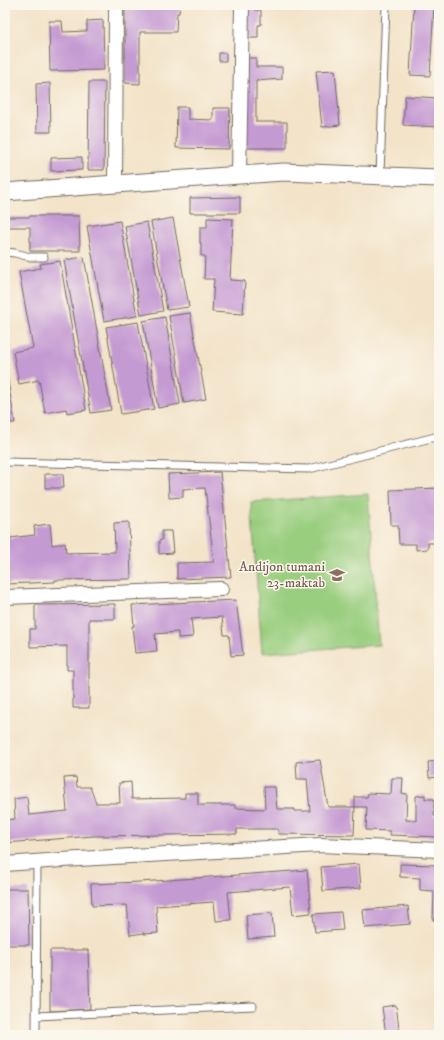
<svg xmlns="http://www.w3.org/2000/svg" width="444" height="1040" viewBox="0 0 444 1040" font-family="'IM FELL DW Pica',serif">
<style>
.green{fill:#9ace7f;stroke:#627c55}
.building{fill:#c49ad3}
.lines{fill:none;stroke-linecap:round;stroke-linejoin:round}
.service-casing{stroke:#716b62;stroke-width:9}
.minor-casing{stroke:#716b62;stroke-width:16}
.tertiary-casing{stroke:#716b62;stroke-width:19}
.service{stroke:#fff;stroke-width:7}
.minor{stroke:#fff;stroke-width:14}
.tertiary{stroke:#fff;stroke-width:17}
.labels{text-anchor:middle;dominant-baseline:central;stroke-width:3;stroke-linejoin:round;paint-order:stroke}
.education-label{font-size:14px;fill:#785e54;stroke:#fbf7ec;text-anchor:end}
</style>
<rect width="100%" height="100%" fill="#fbf7ec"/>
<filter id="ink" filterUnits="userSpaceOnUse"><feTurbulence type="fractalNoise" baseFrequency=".025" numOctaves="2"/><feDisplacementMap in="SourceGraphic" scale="8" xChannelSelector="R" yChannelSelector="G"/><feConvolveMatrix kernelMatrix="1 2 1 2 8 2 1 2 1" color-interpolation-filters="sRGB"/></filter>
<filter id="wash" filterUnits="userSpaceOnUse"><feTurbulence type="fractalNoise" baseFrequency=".012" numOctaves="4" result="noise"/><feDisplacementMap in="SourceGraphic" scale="16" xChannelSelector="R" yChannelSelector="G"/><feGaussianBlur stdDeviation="0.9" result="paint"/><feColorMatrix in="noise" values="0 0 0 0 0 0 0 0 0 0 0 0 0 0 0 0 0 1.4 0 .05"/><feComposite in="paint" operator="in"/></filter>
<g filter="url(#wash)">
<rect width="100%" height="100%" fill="#f3e3c8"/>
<path class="green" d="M368,494L379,645L262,653L251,502Z"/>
<g id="blocks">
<path class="building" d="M125,5H180L179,13H177L176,32H140V84L125,83Z
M244,5H254V10H261V25H258V38H247Z
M414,5H434L430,76L410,75Z
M103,20L104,70L50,71L49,21H62L63,32L87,31V21Z
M219,53H226V61H219Z
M245,58H256V67H282V79L256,81V122H287V148H245Z
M335,70L340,125L322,127L316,71Z
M89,82H105L104,170H88Z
M50,83L51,132H37L36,84Z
M405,96L439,98V127L403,125Z
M177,107H188V119L213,120V108H230L229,149L176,148Z
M82,157V170L51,171V158Z
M240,197V213H190V198Z
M30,216H79L80,251H30V227H5V217H30Z
M173,218L189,307L167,310L151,222Z
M207,218L233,219L230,280L245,281L243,314L212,312L214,279H204L205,256H201V243H200V227H207Z
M120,221L137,316L104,321L87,226Z
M147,222L163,311L141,315L125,226Z
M84,257L111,410L91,413L64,260Z
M60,261L86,410L67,413L66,409L45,413L39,380L19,384L13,352L33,348L19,272L41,268L40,264Z
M190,313L206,399L184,403L169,316Z
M165,317L180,404L158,408L143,321Z
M138,322L154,409L121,414L106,327Z
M6,369L15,423H5V370Z
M220,472L231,577L177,579V563L214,562L205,488L183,489V497L169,498L168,474Z
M45,474H63L64,488H45Z
M439,488V543H428V549L416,550V544H399L398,525H391L390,490Z
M129,522L131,579L55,580V582L5,584V536L10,535V538L35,535L34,526L50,524L52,545L65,543L66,553L115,552L114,523Z
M162,531H171L173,553L159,554V541L162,540Z
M236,600L243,655L231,656L229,635H224L222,617L191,619L193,637L178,638V632L155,634L157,651L135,653L132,626H134L132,605Z
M115,604V619H89V708H73V670H67V646L30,647V629H35V605Z
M320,760L328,807H355L354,835L278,834V829H237V834L94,836L5,843V820L15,819L14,799L27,797L29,815L67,811L64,778L76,777L77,787H90L96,803H120L119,783L131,782L132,799L185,798V793H198V805H235V808L265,809L264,787H275L277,809H294V811H310L307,779H297L296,762Z
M439,761V777L429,778L428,762Z
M392,778H403L402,793L407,794L406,820L416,821V796L425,795V799H434V816H439V837L390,835V831L366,830L367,807H355V797H367L368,793L391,794Z
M359,864L361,888L323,891L321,867Z
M400,864L439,865V921L433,920L434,891L420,890V878L400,877Z
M307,870L311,913L293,915L290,887L228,892L231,920L216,921L214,902L156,906L158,933L144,934V933L130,935L127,905L92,906L91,884L140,882Z
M5,889H28L29,945H5Z
M408,906L410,924L365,928L363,910Z
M341,912L343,930L315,932L313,914Z
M272,913L274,937L248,939L246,915Z
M50,950H88L90,1009L50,1011Z
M396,1005L400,1035H386L382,1007Z"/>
</g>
</g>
<g filter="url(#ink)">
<use href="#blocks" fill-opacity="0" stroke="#716b62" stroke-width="1"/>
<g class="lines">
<defs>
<path id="service" d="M380,175L386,5
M5,252L15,253L30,257H44
M5,462L309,469L439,436
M36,1016L253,1006
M36,1035L37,862"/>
<path id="minor" d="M239,175L242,5
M115,184L116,5
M5,597L221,589
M5,864L62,860L320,845L439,850"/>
<path id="tertiary" d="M5,192L283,172L439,178"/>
</defs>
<use href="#service" class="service-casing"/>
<use href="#minor" class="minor-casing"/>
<use href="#tertiary" class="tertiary-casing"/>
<use href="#service" class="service"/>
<use href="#minor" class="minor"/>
<use href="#tertiary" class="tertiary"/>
</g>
</g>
<defs>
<symbol id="school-bare" viewBox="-9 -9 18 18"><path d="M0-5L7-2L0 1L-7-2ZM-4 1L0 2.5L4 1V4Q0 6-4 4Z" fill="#8d6e63" stroke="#fbf7ec" stroke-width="2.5" paint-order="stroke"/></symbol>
</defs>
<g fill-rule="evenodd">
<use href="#school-bare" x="326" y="564" width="22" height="22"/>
</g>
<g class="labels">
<g class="education-label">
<text x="325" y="567">Andijon tumani<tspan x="325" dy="16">23-maktab</tspan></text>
</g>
</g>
<rect width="444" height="1040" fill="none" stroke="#fbf7ec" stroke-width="20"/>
</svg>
